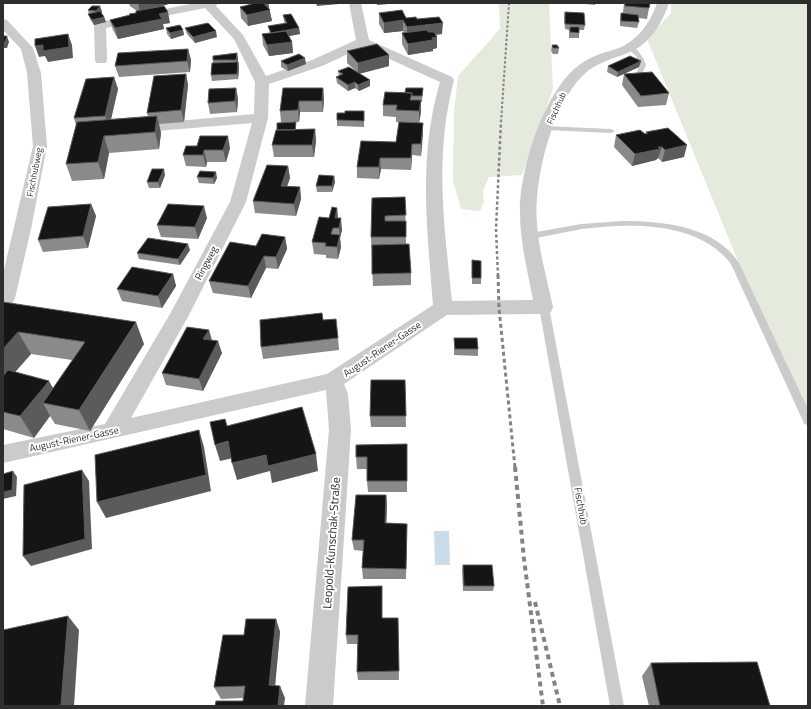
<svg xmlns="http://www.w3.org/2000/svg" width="811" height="709" viewBox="0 0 811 709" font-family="'Titillium Web',sans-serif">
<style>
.green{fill:#e4ebdd}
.water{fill:#cadbea}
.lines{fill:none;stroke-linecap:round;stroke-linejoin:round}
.lane{fill:#cbcbcb;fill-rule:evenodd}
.street{fill:#cbcbcb;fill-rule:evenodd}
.rail-far3{stroke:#838383;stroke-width:2;stroke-dasharray:2.5 2;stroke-linecap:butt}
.rail-far2{stroke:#838383;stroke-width:2.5;stroke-dasharray:3 2.5;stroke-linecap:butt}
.rail-far1{stroke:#838383;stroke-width:3;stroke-dasharray:4 3;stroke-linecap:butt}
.rail{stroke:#838383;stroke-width:4;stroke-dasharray:5 4;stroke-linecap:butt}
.wall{fill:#8a8a8a;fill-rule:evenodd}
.shaded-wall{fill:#5b5b5b}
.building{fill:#151515;stroke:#5b5b5b}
.labels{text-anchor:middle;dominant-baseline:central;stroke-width:4;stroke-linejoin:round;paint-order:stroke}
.far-street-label{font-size:9px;fill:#2e2e2e;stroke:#fff}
.street-label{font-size:10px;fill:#2e2e2e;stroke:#fff}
.near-street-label{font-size:12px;fill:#2e2e2e;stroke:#fff}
</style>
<rect width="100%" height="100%" fill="#fff"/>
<path class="green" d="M499,3H549L553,89L522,175L489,177L483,191L484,202L480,211L461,209L453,181L454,112L458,76L500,29Z
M671,3H808V410L758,310L647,39L671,13Z"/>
<path class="water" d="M434,531H449L450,565H435Z"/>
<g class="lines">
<path class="lane" d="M627,46C637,45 643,57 646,65L642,74L626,81L624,80V78L637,72L640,65L636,56L627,48Z
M544,126L611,129L615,131L611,133L547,130H544Z
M622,221C663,221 715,226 739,263L808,409V425L804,424L803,421L731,264C698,221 631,223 582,229C565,232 548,236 531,239L527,236L531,233L581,224Z
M544,304L549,307L624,706H610L539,307Z"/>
<path class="street" d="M195,3H218L216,6L243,35L266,76L312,60L356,40L349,3H361L369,40L452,77L454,80C434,157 444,224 452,301L533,300C528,272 520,243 520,213C519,170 545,87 582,63C594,55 606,52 619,48C638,40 651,22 657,3H669C662,24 649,45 628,53C615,58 603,61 592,68C554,93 533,180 537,224C539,252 547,279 553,307L551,312L544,314L447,315L344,384L348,394L351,430L333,706H305L329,430L326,390L3,463V445L105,424L170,314L230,202L252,123L133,133L128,132L126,129L128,126L133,125L254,114L255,82L234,39L205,8L106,28L107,60L106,63H96L95,60L94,26L96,23ZM363,47L440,82C418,157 427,228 433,305L327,374L131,418L189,315L246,202L268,118L269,84L322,66Z
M3,19L7,20L33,48L41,73L47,146L31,229L15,298L10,309L3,311V274L33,146L27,73L21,49L3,30Z"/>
<path class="rail-far3" d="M501,122L509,3"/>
<path class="rail-far2" d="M498,276L496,229L501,121"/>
<path class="rail-far1" d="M498,275L499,308L515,468"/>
<path class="rail" d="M515,467L524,559L543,706
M535,602L560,706"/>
</g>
<path class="wall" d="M129,3H172L161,6L170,23L163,24L164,29L118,39L113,30L110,20L130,15L129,14L136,13V11H137L130,6Z
M249,3H268L272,21L248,26L241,18L240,7L250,5Z
M575,3H595V5Z
M624,3H650L649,8L647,19L638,18L639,22L637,28L620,26V19L621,13H623Z
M100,6L102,12L101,13L104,17L106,22L94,25L90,19L88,10Z
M565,12L585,25L584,30H579V38H569V30L565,29L564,17Z
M379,13L406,18L417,19L442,34L435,35L437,48L433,49V51L408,55L402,44V33H404L403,31L384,33L379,24Z
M283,15L299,28L300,34L289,36L292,42L293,53L269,56L263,45L262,34L270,33L268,26L285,24L284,21Z
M166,28L183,30L184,35L171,39L167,34Z
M185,28L217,37L195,43L187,34Z
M552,45L559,48L558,54H553L551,51Z
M188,49L191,60L190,72L119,77L115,66Z
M347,51L389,55V66L359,74L370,80V86L359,91L355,88L348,91L337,83L336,77L339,76L338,71L357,72L347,63Z
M237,53L239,68L238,79L212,81L211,75L213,63V60Z
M281,61L306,64L288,71L281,67Z
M641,61L639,67L617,77L607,72L608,66Z
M186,74L188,85L184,122L159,124L161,133L159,149L109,153L104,179L72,181L66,164L76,125L74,118L114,77L118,89L111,119L148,116L147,113Z
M624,74L669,93L666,105L638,107L622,85Z
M236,88L238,99L237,112L210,114L208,103Z
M323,88L324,99L323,112H300L299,122H281L280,111Z
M423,88L422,102H421V112L419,123H423L421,156L412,155L411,170L381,169L379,179L357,178V167L396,142L399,122H396V117L383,116V105L405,92Z
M364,111V127L337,126V120Z
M296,122V130L315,129L316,141L314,157H274L272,145L277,130Z
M646,132L684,157L662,162L658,158L656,160L632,166L614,147L616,135L645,134H646Z
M186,146L230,148L226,162H207L206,167L186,166L183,155Z
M288,166L290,178L287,186L300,187L301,199L296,216L255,213L253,201Z
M165,175L160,188H149L147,182Z
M334,176L335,182L332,192H317L316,186Z
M197,177L217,178L214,184L199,183Z
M405,197L406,244L411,273V285L373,286L371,237L372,198Z
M91,204L96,216L88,248L43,252L38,240Z
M337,208L338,218L342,230L340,238L341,247L338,259L326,258V255L314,254L312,242Z
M207,218L198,239L161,237L157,225Z
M285,237L287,249L278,269L266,268L251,298L213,293L209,281L256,246Z
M190,250L180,265L139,259L137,253Z
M472,260L481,278V284H472Z
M173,274L176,286L162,308L122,301L117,289Z
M3,302L144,344L90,431L55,424L50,416L34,438L3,429ZM31,354L72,360L53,388L15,372Z
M323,320L338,338L339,350L263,359L261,347Z
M209,330L212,340L222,353L203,391L166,385L162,373Z
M454,338L478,349V356L454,355Z
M405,380L406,427H371L370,416Z
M356,445L407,481V492H368L367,481V469H357L356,457Z
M386,495L387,506L386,523L407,524L406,579H363L362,568L363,551L354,550L352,540Z
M463,565L494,586L493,591H463L462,570Z
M382,596V618H398L399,680H358L357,672V644H347L346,635Z
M276,619L280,632L275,685L285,698L243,701V698L221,699L214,687Z
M651,663L770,706H649L642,676Z"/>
<path class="shaded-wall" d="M138,3H172L140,13Z
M268,3L272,21L248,26L247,15L264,4Z
M316,3H339V4L317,6Z
M377,3H400L377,5Z
M100,6L102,12L98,16L96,11Z
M168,12L170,23L163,24L164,29L118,39L115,28L159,14Z
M104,17L106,22L94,25L92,20Z
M403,20V31L384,33V23Z
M443,23L442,34L407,38V27Z
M299,28L300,34L273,39L272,34Z
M183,30L184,35L171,39L170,33Z
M216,31L217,37L195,43L193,37Z
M68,34L72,45L73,58L48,62L45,56L39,57L35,46Z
M7,36L9,42L7,48H3V42Z
M437,37V48L433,49V51L408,55V44Z
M292,42L293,53L269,56L267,45Z
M188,49L191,60L190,72L187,61Z
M237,53L238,59L237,65L236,60Z
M389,55V66L358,74V63Z
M305,58L306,64L288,71L287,65Z
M641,61L639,67L617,77L618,72Z
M238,62L239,68L238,79L237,74Z
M186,74L188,85L184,122L181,110Z
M114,77L118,89L109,128L105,116Z
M370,80V86L359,91L358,85Z
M355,82V88L348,91V85Z
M236,88L238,99L237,112L235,101Z
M323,88L324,99L323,112L322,101Z
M421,100V112L419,123V111Z
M299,101L300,112L299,122L298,110Z
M157,116L161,133L159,149L155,132Z
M423,123V135L421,156V144Z
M315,129L316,141L314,157L312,145Z
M104,136L109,153L104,179L98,162Z
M228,136L230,148L226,162L223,150Z
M412,144V155L411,170V158Z
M687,145L684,157L662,162L665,150Z
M662,147L658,158L656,160L632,166L635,154Z
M204,150L207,162L206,167L203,155Z
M380,158L381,169L379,179V167Z
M288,166L290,178L283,198L281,186Z
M164,169L165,175L160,188L158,182Z
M216,172L217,178L214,184L213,178Z
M334,176L335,182L332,192V186Z
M300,187L301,199L296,216L294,204Z
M91,204L96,216L88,248L83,236Z
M204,206L207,218L198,239L195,227Z
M337,208L338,220L335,218Z
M341,218L342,230L340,238L341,247L338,259L337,247L340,238L339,228Z
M285,237L287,249L278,269L276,257Z
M188,244L190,250L180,265L178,259Z
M264,256L266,268L251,298L248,286Z
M173,274L176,286L162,308L158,296Z
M136,322L144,344L90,431L79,410Z
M209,330L212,342L203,339Z
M18,332L31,354L3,386V349Z
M218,341L222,353L203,391L199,379Z
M49,381L61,402L43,403L50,416L34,438L20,416Z
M199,430L204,447L211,491L106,518L97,502Z
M228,441L233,458L220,461L215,445Z
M316,454L318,471L272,483L270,471L237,480L232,463L266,455Z
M82,470L89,481L92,549L31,566L23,556Z
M13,471L17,477L16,496L3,499V492Z
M386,495L387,506L386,534L385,523Z
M68,616L79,630L74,706H55Z
M276,619L280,632L274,698L269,685Z
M280,686L285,698L284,706H278Z"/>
<path class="building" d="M251,3H267L264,4L270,10L247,15L240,7L252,4Z
M625,3H650L649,8L625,6Z
M92,6H100L96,11L88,10Z
M164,6L168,12L159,14L162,19L115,28L110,20L130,15L129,14L136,13V11Z
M402,10L406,18L416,17L417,19L439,17L443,23L407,27L403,20L384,23L379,13Z
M100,11L104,17L92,20L88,14Z
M565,12L584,13L585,25L565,24Z
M621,13L638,15L639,22L621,21Z
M291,14L299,28L271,33L268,26L287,23L283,15Z
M208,23L216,31L193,37L185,28Z
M180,25L183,30L170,33L166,28Z
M570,27H579V33L570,32Z
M427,30L428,32H434L437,37L432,38L433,40L408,44L402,33Z
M286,31L292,42L267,45L262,34Z
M68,34L69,47L43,51V45L35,46V39Z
M3,36H7L5,42H3Z
M377,44L389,55L358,63L347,51Z
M552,45H557L559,48H553Z
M188,49L187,61L115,66L118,53Z
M237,53L236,60H213V56Z
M299,54L305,58L287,65L281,61Z
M630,56L641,61L618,72L608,66Z
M238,62L237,74L211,75L212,63Z
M349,67L370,80L358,85L355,82L348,85L336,77L343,74L338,71Z
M652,72L669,93L641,96L624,74Z
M186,74L181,110L147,113L154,76Z
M114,77L105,116L74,118L86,79Z
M236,88L235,101L208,103L209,89Z
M283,88H323L322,101H299L298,110L280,111Z
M406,88H423L422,96H412V93L405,92Z
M385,92L412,93L410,100H421L419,111L396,110L397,105H383Z
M345,111H364V121L337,120V113H345Z
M157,116L155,132L104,136L98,162L66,164L77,122Z
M296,122L295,130H277V123Z
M399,122L423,123L421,144H412L411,158H380L379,167H357L361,141L396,142Z
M668,128L687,145L665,150L662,147H658L660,149L635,154L616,135L640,130L645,134L648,133L646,132Z
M315,129L312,145H272L276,130Z
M200,136H228L223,150H204L203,155H183L186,146H197Z
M267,165L288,166L281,186L300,187L294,204L253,201Z
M152,169H164L158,182H147Z
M200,171L216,172L213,178L197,177Z
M319,175L334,176L332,186H316Z
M405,197L406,215L385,216V221H406V237H371L372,198Z
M91,204L83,236L38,240L48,207Z
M168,204L204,206L195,227L157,225Z
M332,207L337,208L335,218H341L339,228H333L331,234L340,235L337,247L325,246L326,243L312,242L319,217L329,218Z
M262,234L285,237L276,257L264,256L248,286L209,281L230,242L256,246Z
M148,238L188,244L178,259L137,253Z
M409,244L411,273L372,274V245Z
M472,260L481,261V278H472Z
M132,267L173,274L158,296L117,289Z
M3,302L136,322L79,410L43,403L85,342L18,332L3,349Z
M322,313L323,320L336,319L338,338L261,347L260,320Z
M187,327L209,330L203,339L218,341L199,379L162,373Z
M454,338H477L478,349H455Z
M8,370L49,381L20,416L3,412V376Z
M371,380H405L406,416H370Z
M302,407L316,454L268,466L266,455L232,463L228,441L215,445L210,422L225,419L227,426Z
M199,430L206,475L97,502L95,455Z
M407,444V481H367V457H356V445Z
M82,470L85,539L23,556L24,485Z
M13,471L12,490L3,492V474Z
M356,495H386L385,523L407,524L406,569L362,568L364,540H352Z
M463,565H492L494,586H464Z
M382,586V618H398L399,671L357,672L358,635H346L348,587Z
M68,616L61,705L55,706H3V630Z
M246,619H276L269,685L280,686L278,706H215L216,701H243L245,686L214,687L223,635H244Z
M757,662L770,706H660L651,663Z"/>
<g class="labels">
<g class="far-street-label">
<text transform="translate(556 108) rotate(-66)">Fischhub</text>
<text transform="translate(34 172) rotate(-79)">Fischhubweg</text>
</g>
<g class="street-label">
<text transform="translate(206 263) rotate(-62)">Ringweg</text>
<text transform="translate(382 349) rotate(-34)">August-Riener-Gasse</text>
<text transform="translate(74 439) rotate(-12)">August-Riener-Gasse</text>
<text transform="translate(581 506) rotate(80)">Fischhub</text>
</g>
<g class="near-street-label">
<text transform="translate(331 543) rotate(-86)">Leopold-Kunschak-Straße</text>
</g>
</g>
<rect width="811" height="709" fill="none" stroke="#2e2e2e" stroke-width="8"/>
</svg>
